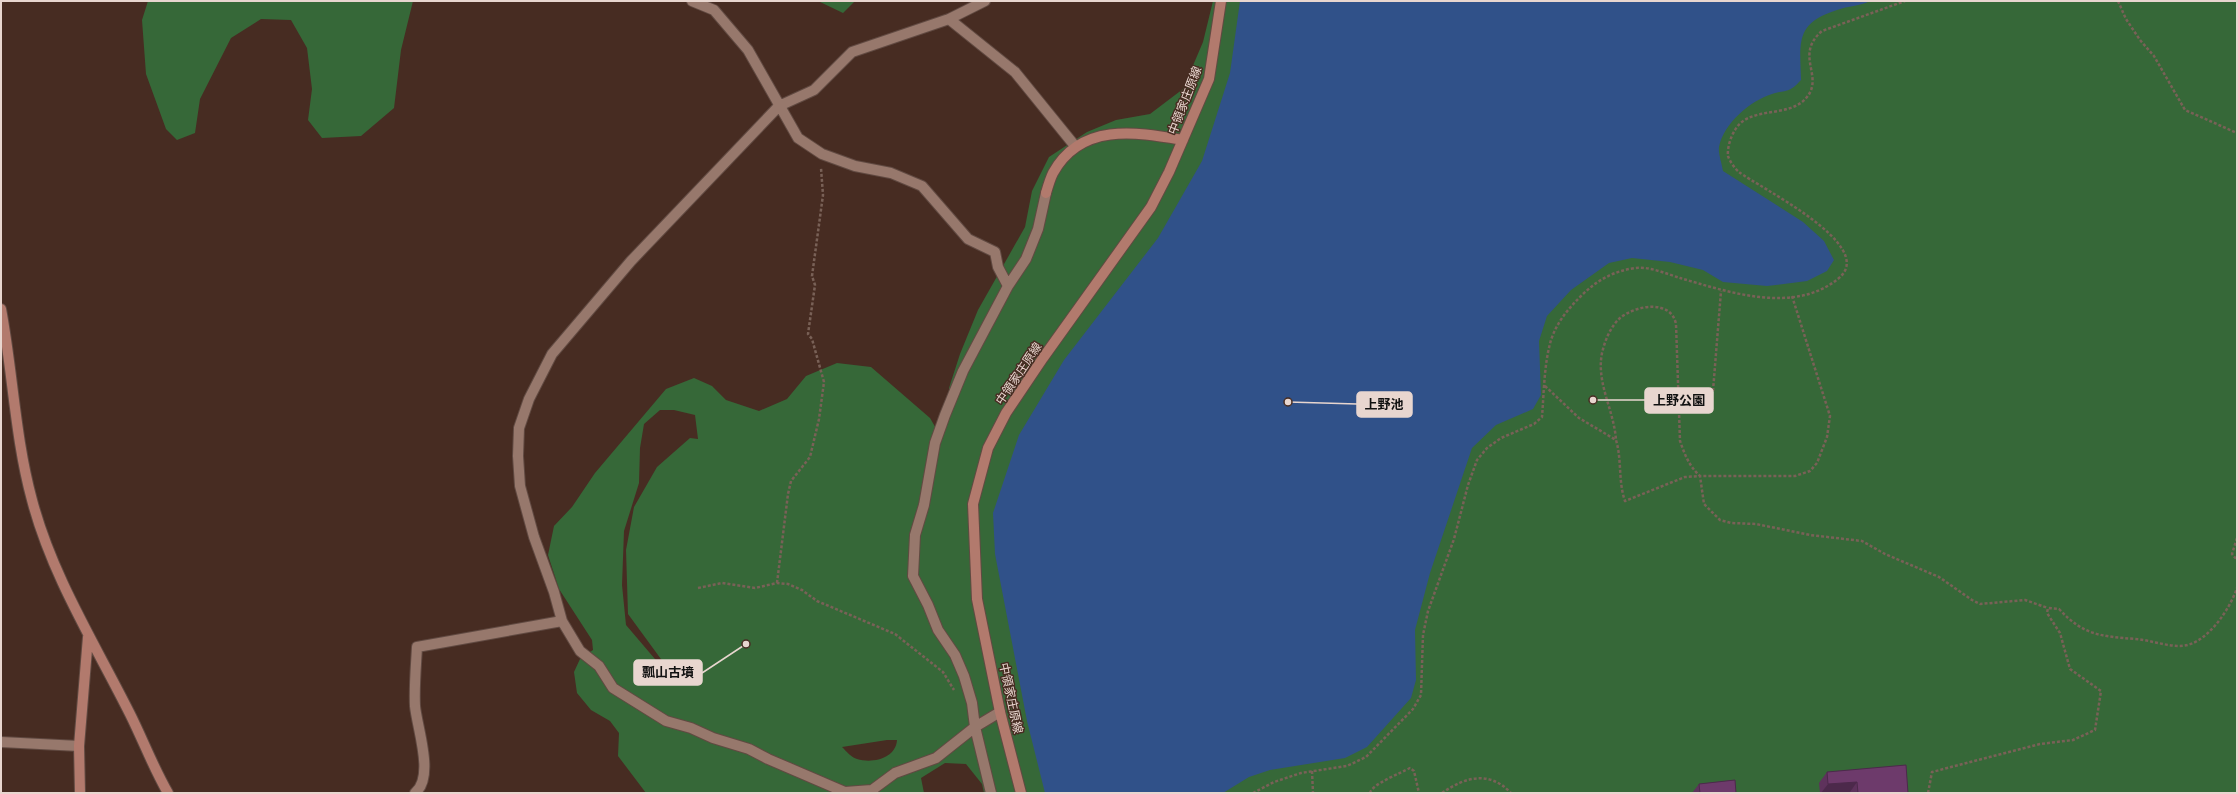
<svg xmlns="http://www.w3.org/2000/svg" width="2238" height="794" viewBox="0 0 2238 794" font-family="'Exo 2','Noto Sans JP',sans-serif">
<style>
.green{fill:#366838;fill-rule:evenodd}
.water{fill:#305189}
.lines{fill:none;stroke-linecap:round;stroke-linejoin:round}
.street-casing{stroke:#614a42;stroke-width:12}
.secondary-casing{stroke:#614a42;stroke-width:12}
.path{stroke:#796157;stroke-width:2.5;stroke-dasharray:3 2;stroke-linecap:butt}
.street{stroke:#97786c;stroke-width:10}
.secondary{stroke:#b27a6d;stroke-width:10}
.wall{fill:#5e325c}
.shaded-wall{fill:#4c294b}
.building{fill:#6d3a6b;stroke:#4c294b}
.labels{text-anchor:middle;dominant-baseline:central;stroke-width:3;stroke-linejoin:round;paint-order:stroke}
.street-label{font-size:12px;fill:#e8d6cf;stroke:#472c22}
.leader{fill:none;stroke:#e8d6cf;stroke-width:1.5}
.callout-dot{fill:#e8d6cf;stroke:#472c22;stroke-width:1.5}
.callout{fill:#e8d6cf;stroke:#e8d6cf;stroke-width:1.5}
.callout-label{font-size:13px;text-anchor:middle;font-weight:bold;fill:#111}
</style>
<rect width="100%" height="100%" fill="#472c22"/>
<path class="green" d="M148,1H413L401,50L394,108L361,136L322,138L308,120L312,89L307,48L291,20L261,19L231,38L200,99L195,133L177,140L166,129L146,74L142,20Z
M818,1H855L843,13Z
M1213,1H2237V793H984L982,784L966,764L945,763L921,778L924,793H646L618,756L619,733L610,721L591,710L577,693L574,672L580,659L593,650L592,640L559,589L548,555L554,526L572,507L595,473L666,389L694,378L712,386L726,400L759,411L787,399L806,376L837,363L871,367L930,418L941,437L948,412L949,388L960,354L978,310L1025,227L1032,191L1049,157L1087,132L1116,120L1150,114L1183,89L1203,42ZM660,410H674L695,415L698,439L690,438L657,467L634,507L626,550L628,614L677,681L672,679L626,625L622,585L624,531L639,483L640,448L644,424ZM887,740H897C896,758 873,764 857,759C852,758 846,751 842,747Z"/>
<path class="water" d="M1240,1H1870C1860,6 1848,6 1837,10C1795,23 1800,42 1801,80C1788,94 1788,89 1772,94C1750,101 1724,123 1719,147C1718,153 1722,164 1723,171L1803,222L1824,241L1834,260L1827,271L1807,281L1767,286L1723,282L1703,270L1670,262L1632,258L1609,263L1571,290L1547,316L1539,341L1541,395L1533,409L1496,425L1472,448L1430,573L1415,630L1416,680L1411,698L1367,747L1345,758L1270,770L1249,777L1223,793H1045L1027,721L995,554L993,513L1019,435L1064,360L1158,238L1202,161L1230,73Z"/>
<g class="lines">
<defs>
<path id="street" d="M692,1L714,10L748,50L798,138L822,154L855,166L891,173L922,186L968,239L995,252L998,267L1008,286
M985,1L949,19L852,52L814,90L779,106L631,261L552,354L529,399L519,428L518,456L520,486L534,537L554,592L562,621L580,651L599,666L613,688L666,721L691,728L713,738L749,749L768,759L845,792L872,790L895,773L936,758L975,727L1000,712
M949,19L1015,72L1075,146
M1,742L79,746
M415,793C435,777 417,728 415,706C414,687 416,666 417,647L562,621
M991,793L975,727L972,703L964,676L955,655L938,630L928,605L913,576L915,535L924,505L935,443L945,415L963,371L1008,286L1026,259L1038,229L1046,193"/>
<path id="secondary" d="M1046,193C1048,186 1050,179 1053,173C1081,122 1136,132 1183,140
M1,309C13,373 15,438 32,500C52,576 95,644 130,714C143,740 153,767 168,793
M80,793L79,746L88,637
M1021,793L1000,712L977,599L973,504L988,448L1006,413L1043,358L1151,207L1169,172L1209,79L1221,1"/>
</defs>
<use href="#street" class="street-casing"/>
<use href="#secondary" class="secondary-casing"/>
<path class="path" d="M2118,1L2126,19L2140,40L2154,56L2185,110L2237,133
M1792,296L1830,416L1827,437L1817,463L1810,471L1795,476H1700L1704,504L1720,520L1731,523L1756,524L1810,535L1862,541L1885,554L1939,577L1972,600L1980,604L2025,600L2048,608
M1545,386L1579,418L1616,440C1622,460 1618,481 1625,501L1685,477L1700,476C1689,466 1685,455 1680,441L1676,324C1671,299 1636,305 1620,318C1611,326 1605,340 1602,353C1596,383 1614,410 1616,440
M1713,391L1721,291
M2237,538L2232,554L2237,560
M777,583L788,494L791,481L810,457L819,419L824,382L812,339L808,334L815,285L812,276L823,195L821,168
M698,588L722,583L755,588L777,583L788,584L802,590L817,601L895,634L943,672L954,690
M1312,771L1313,793
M1253,793L1274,782L1301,773L1347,766L1366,757L1413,709L1421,695L1423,635L1428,611L1454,539L1468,485L1477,460L1487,448L1501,438L1534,424L1542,417C1544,392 1544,364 1551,340C1557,322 1568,309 1581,296C1596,281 1613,271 1635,268C1649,266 1667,274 1680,278C1728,292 1795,315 1839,278C1878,245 1758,187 1739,172C1735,169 1729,160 1728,156C1727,148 1731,136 1735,130C1749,105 1790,119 1807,97C1824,76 1794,55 1822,31L1905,1
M1370,793C1372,784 1401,773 1410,768L1414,771L1419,793
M1442,793C1465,777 1489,770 1511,793
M1928,793L1932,772L2040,744L2073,740L2095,730L2101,691L2070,669L2060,633L2047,613L2048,608L2059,609C2084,636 2101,636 2135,639C2150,640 2165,646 2180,646C2206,646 2230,609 2237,588"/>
<use href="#street" class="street"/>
<use href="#secondary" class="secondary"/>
</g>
<path class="wall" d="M1827,772L1908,793H1850V792L1820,793L1819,783Z
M1699,784L1736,793H1692Z"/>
<path class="shaded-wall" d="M1857,782L1850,792L1821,793L1828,784Z"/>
<path class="building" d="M1906,765L1908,793H1858L1857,782L1828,784L1827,772Z
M1735,780L1736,793H1700L1699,784Z"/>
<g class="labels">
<g class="street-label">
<text transform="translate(1184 100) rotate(-69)">中領家庄原線</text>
<text transform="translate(1018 373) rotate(-56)">中領家庄原線</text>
<text transform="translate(1012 698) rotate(78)">中領家庄原線</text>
</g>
</g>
<path class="leader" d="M1593 400L1645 400M1288 402L1357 404M746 644L702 673"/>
<g class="callout-dot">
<circle cx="1593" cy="400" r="4"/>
<circle cx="1288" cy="402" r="4"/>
<circle cx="746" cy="644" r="4"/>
</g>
<g class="callout">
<rect x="1645" y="388" width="68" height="25" rx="4"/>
<rect x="1357" y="392" width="55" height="25" rx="4"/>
<rect x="634" y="660" width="68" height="25" rx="4"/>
</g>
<g class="callout-label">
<text x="1679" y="405">上野公園</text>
<text x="1384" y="409">上野池</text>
<text x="668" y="677">瓢山古墳</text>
</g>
<rect width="2238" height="794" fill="none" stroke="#e8d6cf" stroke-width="4"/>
</svg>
